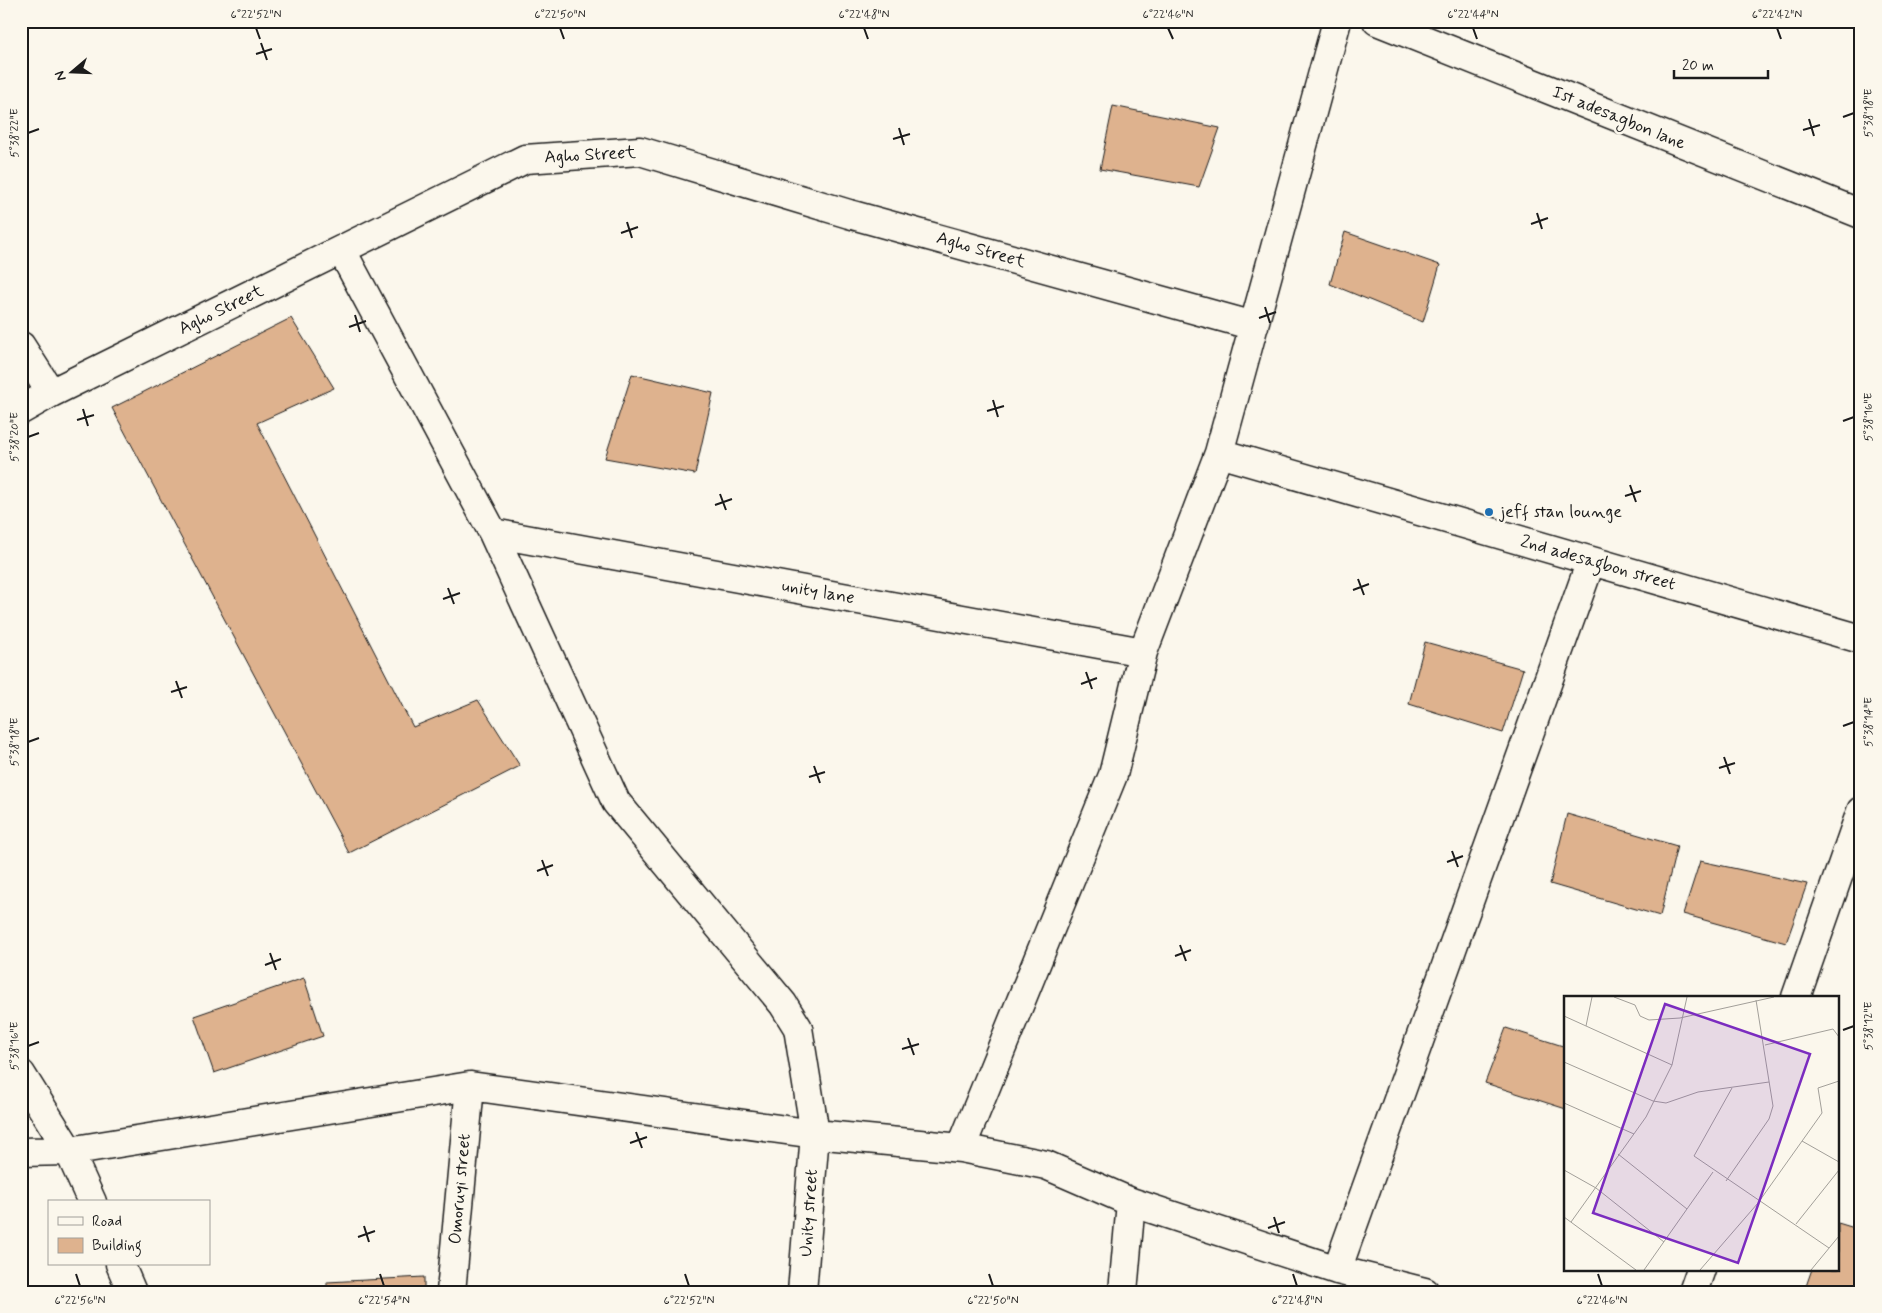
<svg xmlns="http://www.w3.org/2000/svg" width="1882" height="1313" viewBox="0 0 1882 1313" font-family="Mynerve,sans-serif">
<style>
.building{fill:#deb28e;stroke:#1c1c1c}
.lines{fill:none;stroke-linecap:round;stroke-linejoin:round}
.minor-casing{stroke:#1c1c1c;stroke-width:31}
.minor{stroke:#fbf7ec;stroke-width:28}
.ticks{fill:none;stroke:#1c1c1c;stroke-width:2}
.poi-dot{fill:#1f6fb2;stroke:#fbf7ec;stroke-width:2}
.labels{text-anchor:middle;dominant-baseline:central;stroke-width:5;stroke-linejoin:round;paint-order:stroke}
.street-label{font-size:18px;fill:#1c1c1c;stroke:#fbf7ec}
.poi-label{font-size:18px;fill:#1c1c1c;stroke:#fbf7ec;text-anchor:start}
.inset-road{fill:none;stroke:#a29f99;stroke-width:1}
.view{fill:#7b2cbf;fill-opacity:0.15;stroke:#7b2cbf;stroke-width:2.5}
.inset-edge{fill:none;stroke:#1c1c1c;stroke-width:2.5}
.neatline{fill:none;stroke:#1c1c1c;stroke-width:2}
.ticks-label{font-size:12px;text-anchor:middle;fill:#1c1c1c}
</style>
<rect width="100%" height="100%" fill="#fbf7ec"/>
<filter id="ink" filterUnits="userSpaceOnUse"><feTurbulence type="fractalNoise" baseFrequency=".02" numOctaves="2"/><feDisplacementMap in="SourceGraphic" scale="10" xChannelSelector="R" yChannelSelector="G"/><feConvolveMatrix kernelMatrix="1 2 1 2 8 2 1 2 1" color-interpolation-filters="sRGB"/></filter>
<g filter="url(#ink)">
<path class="building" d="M1113,106L1220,128L1199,187L1100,169Z
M1345,232L1440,265L1423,322L1330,284Z
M291,318L334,388L257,423L413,727L478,700L520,766L349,853L112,408Z
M632,374L713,393L695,474L605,458Z
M1425,642L1523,669L1503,733L1409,704Z
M1567,814L1677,846L1660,916L1550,884Z
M1700,861L1807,884L1786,943L1683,914Z
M304,978L323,1036L214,1073L194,1016Z
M1506,1028L1566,1047V1109L1485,1083Z
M1838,1223L1861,1230V1292H1804L1812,1269H1838Z
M424,1277V1292H327V1282Z"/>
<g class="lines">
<defs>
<path id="minor" d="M1377,21L1861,214
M342,251L493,533L616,802L783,1004L798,1028L815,1134L802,1292
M21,346L51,393
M21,410L51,393L525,159L640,151L849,214L1254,326
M1219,453L1861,639
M493,533L1143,652
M1796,997L1861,811
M21,1074L69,1151L92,1202
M961,1148L1113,775L1143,652L1219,453L1337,21
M21,1152L69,1151L470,1086L815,1134L961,1148L1046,1165L1131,1202L1337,1270L1425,1292
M120,1264L132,1292
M1337,1270L1591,561
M451,1292L470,1086
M1123,1292L1131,1202
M1693,1292L1701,1269"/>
</defs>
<use href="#minor" class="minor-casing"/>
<use href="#minor" class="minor"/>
</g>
</g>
<path class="ticks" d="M256,28L260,39M560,28L564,39M864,28L868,39M1168,28L1173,39M1473,28L1477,39M1777,28L1781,39M261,43L267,60M256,54L272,49M1843,117L1854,113M1809,119L1814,136M899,128L904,145M1803,130L1820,125M28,133L39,129M893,139L910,134M1537,213L1542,229M627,222L632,238M1531,224L1548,218M621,233L638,227M1265,307L1270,323M355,315L360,332M1259,318L1276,312M349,327L366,321M993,400L998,417M83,409L88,426M987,411L1004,406M77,420L94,415M1843,421L1854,417M28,437L39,433M1630,485L1636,502M720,494L726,510M1625,496L1641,491M715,505L732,499M1358,579L1364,595M448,588L454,604M1353,590L1369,584M443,599L460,593M1086,672L1092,689M176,681L182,698M1081,684L1097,678M171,692L187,687M1843,726L1854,722M28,742L39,738M1724,757L1730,774M814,766L820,783M1719,768L1735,763M809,777L825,772M1452,851L1458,867M542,860L548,876M1447,862L1463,856M537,871L553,865M1180,945L1186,961M270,953L276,970M1175,956L1191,950M265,965L281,959M1843,1030L1854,1026M908,1038L914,1055M28,1046L39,1042M902,1049L919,1044M636,1132L642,1148M630,1143L647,1137M1274,1217L1279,1233M364,1226L369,1242M1268,1228L1285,1222M358,1237L375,1231M76,1274L80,1286M380,1274L384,1286M685,1274L689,1286M989,1274L993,1286M1293,1274L1297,1286M1598,1274L1602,1286"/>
<circle class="poi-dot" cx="1489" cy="512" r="5"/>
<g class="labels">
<g class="street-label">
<text transform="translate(1619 118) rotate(22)">Ist adesagbon lane</text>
<text transform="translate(590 155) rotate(-3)">Agho Street</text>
<text transform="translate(981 250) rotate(16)">Agho Street</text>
<text transform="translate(221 310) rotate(-26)">Agho Street</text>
<text transform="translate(1598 563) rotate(16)">2nd adesagbon street</text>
<text transform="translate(818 592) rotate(10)">unity lane</text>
<text transform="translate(460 1189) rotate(-85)">Omoruyi street</text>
<text transform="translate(809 1213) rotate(-86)">Unity street</text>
</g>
<g class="poi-label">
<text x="1499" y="512">jeff stan lounge</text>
</g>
</g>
<g transform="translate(1564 996)">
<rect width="275" height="275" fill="#fbf7ec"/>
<path class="inset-road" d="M50,1L71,9L76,20L85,24L116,22L210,1M0,20L108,69M22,30L28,1M201,49L269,33L275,41M0,66L89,105L102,107L134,96L205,86M168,92L130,160L265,252M0,107L70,138M238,145L275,166M54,158L123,213M0,174L32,192L100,246M162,185L205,123L209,110L192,4M0,221L72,274M7,226L82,121L108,69L123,1M232,228L275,174M80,274L149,176M136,274L194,207L258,117L254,92L275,85M247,274L275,240"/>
<path class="view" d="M101,8L246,58L174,267L29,217Z"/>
<rect width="275" height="275" class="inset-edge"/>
</g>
<rect width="1882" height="1313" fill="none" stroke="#fbf7ec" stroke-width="55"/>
<rect x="48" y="1200" width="162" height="65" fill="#fbf7ec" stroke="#a29f99"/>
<rect x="58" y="1217" width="25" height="8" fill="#fbf7ec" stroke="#a29f99"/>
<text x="92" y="1226" font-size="15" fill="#1c1c1c">Road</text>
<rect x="58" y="1238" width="25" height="15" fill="#deb28e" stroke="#a29f99"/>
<text x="92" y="1250" font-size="15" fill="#1c1c1c">Building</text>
<g transform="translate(72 72) rotate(251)" stroke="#fbf7ec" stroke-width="4" paint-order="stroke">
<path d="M0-4L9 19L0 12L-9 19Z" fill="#1c1c1c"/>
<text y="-8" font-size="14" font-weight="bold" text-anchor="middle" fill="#1c1c1c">N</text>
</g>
<path d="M1674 70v8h94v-8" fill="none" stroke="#1c1c1c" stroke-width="2.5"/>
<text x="1682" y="70" font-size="15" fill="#1c1c1c" stroke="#fbf7ec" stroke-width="4" paint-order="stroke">20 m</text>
<rect x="28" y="28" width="1826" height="1258" class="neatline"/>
<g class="ticks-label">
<text x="256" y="18">6°22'52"N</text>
<text x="560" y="18">6°22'50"N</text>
<text x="864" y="18">6°22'48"N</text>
<text x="1168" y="18">6°22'46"N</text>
<text x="1473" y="18">6°22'44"N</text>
<text x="1777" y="18">6°22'42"N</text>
<text transform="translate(1868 113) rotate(-90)" y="4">5°38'18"E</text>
<text transform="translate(14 133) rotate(-90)" y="4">5°38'22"E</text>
<text transform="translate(1868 417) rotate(-90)" y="4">5°38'16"E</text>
<text transform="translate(14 437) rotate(-90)" y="4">5°38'20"E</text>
<text transform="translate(1868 722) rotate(-90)" y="4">5°38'14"E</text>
<text transform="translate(14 742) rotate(-90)" y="4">5°38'18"E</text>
<text transform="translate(1868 1026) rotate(-90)" y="4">5°38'12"E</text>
<text transform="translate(14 1046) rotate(-90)" y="4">5°38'16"E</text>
<text x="80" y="1304">6°22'56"N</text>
<text x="384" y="1304">6°22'54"N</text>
<text x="689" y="1304">6°22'52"N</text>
<text x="993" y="1304">6°22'50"N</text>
<text x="1297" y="1304">6°22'48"N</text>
<text x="1602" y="1304">6°22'46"N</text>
</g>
</svg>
